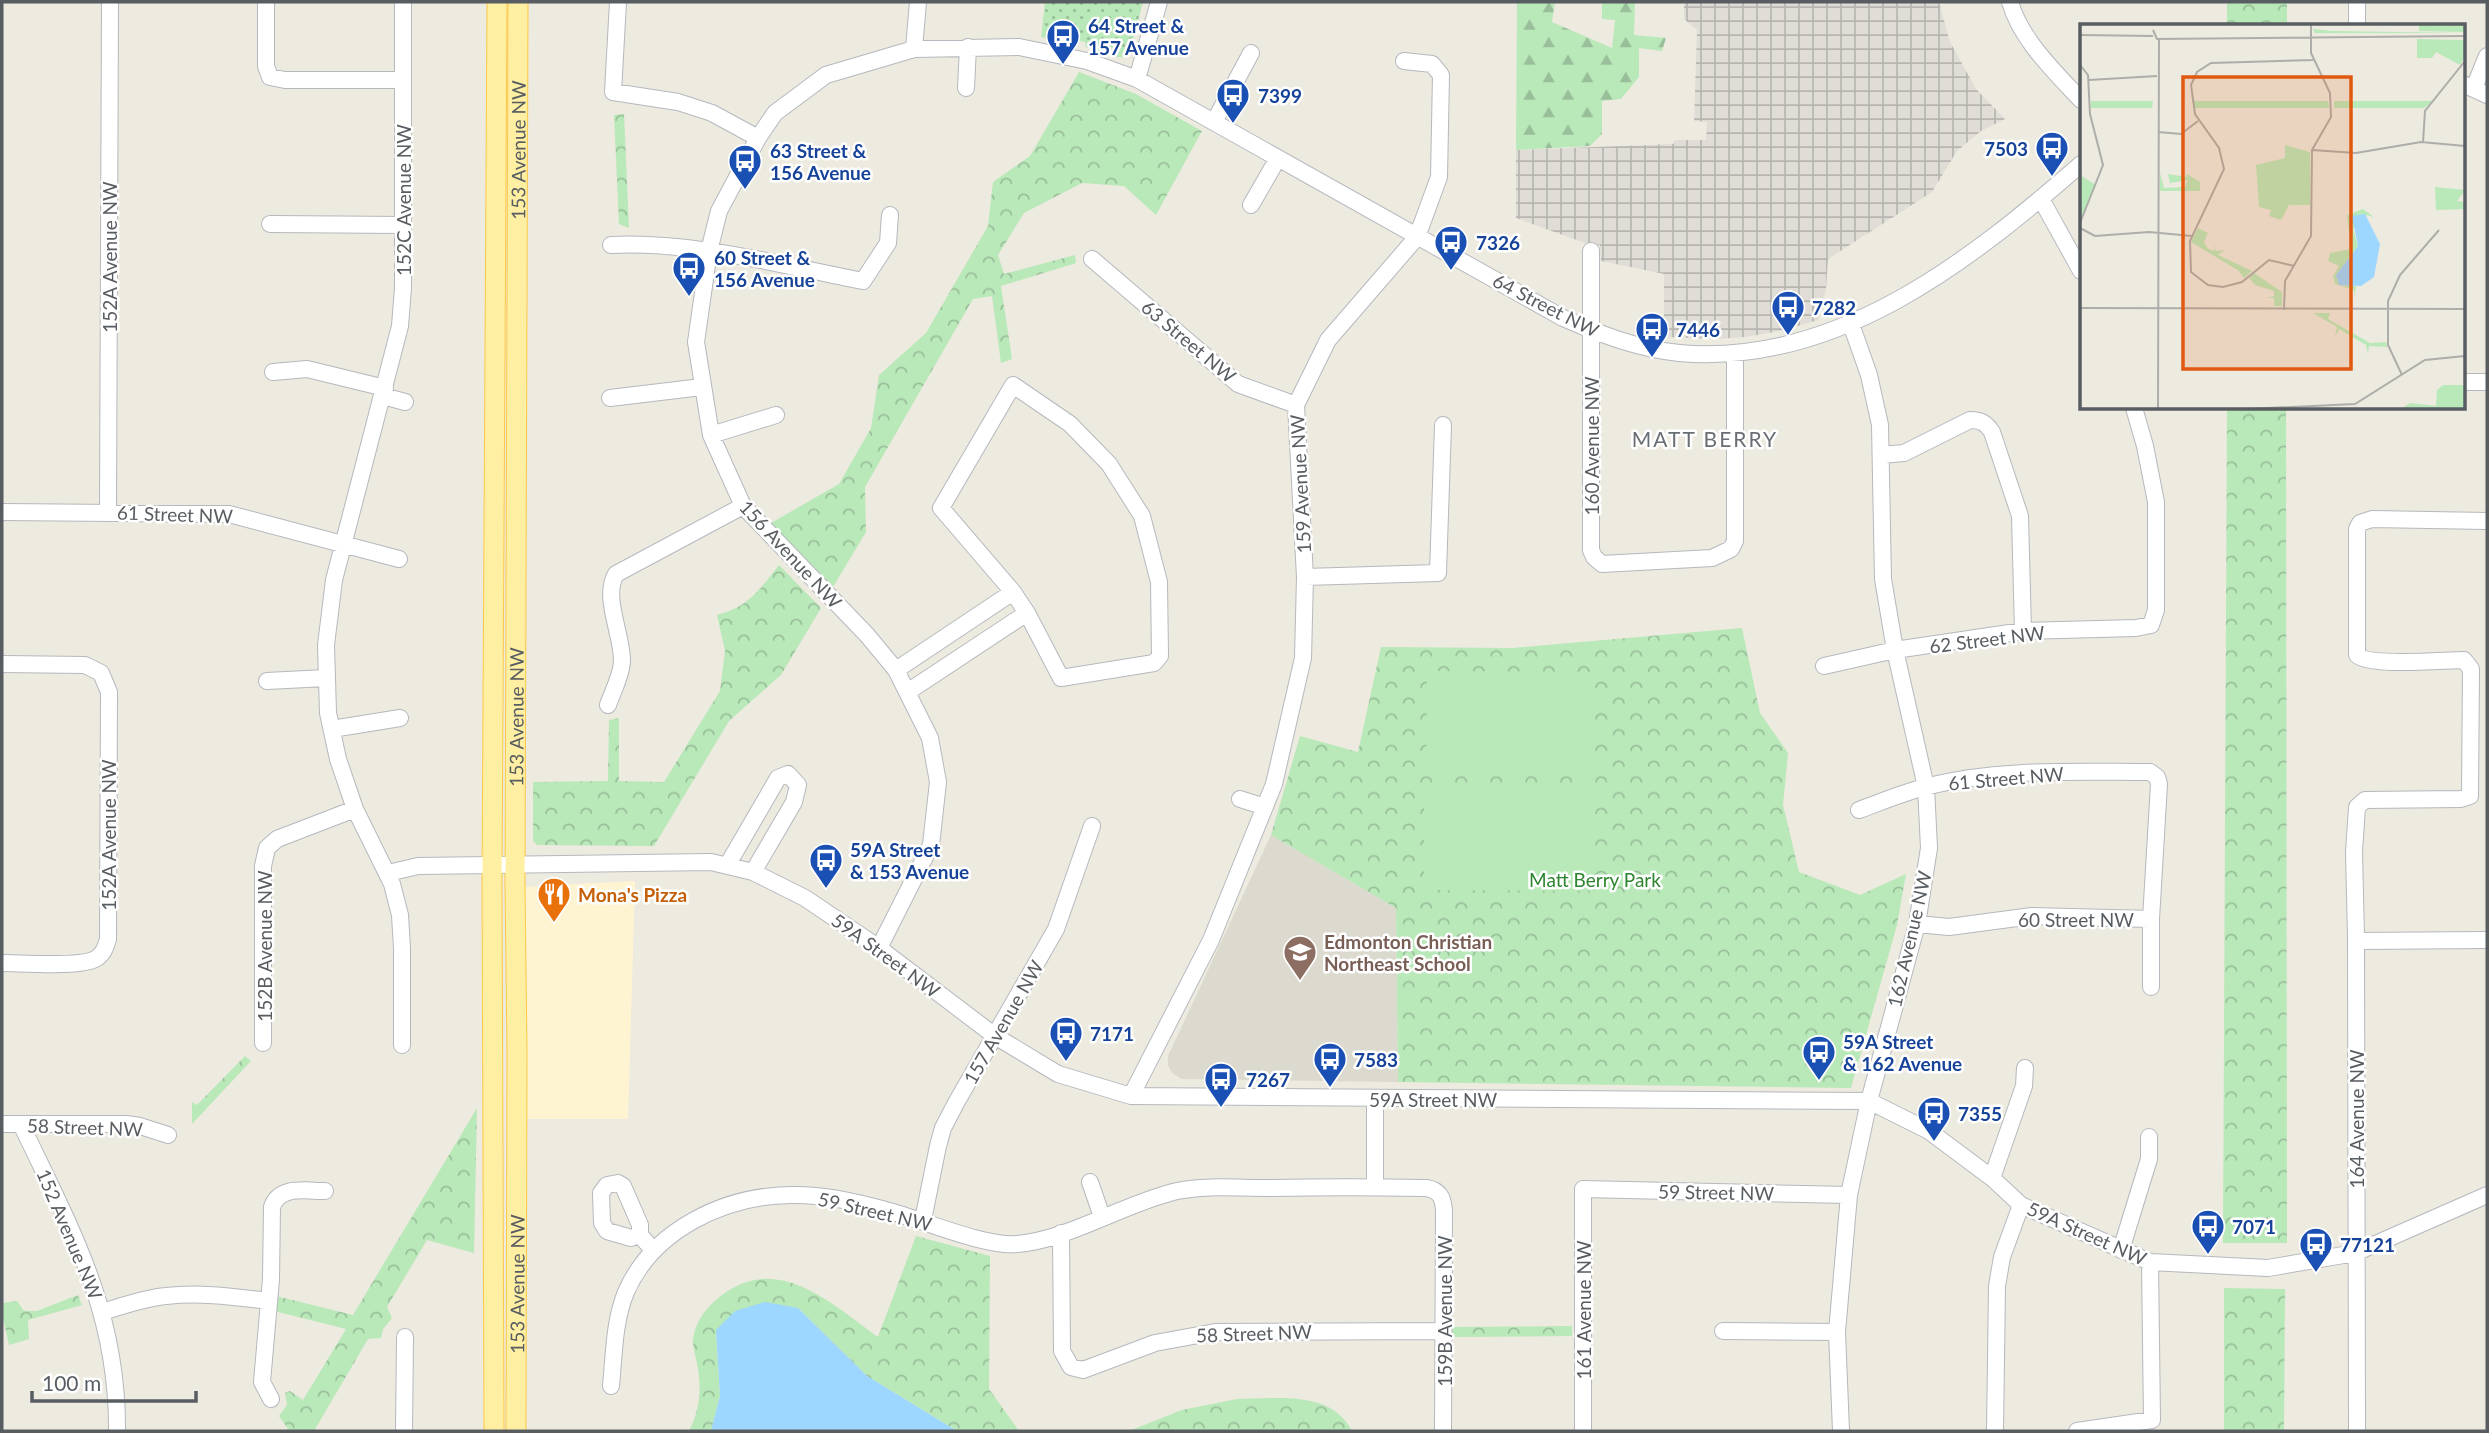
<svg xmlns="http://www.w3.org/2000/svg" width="2489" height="1433" viewBox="0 0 2489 1433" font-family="Lato,sans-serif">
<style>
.commercial{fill:#fff4d2}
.industrial{fill:url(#industrial-grid)}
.education{fill:#dcd9ce}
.grass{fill:url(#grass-dots)}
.forest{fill:url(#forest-firs)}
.park{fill:url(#park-crowns)}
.pitch{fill:#b9e8b9}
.water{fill:#9dd6ff}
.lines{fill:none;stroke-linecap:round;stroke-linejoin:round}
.minor-casing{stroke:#b5b8be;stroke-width:18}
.major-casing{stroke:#fdc848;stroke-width:21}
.minor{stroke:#fff;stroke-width:16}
.major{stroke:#ffefa2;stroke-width:19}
.labels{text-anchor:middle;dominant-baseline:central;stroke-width:5;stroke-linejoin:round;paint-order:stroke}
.transit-label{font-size:19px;font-weight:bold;fill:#164399;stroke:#fff;text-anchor:start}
.street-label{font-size:19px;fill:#585d62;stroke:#fff}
.park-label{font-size:19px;fill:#2d852f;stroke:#fff}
.food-label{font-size:19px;font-weight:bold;fill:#c56008;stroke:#fff;text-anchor:start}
.education-label{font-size:19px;font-weight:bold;fill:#785e54;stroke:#fff;text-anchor:start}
.neighbourhood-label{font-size:21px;letter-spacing:2px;fill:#696f74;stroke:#fff}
.inset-road{fill:none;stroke:#adaea9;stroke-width:2}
.view{fill:#e15910;fill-opacity:0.15;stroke:#e15910;stroke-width:3.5}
.inset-edge{fill:none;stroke:#585d62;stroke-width:3.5}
</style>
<defs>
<pattern id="industrial-grid" width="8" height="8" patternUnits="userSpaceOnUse" patternTransform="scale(1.75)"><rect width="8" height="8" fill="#e0ddd7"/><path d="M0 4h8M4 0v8" fill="none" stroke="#b8b6b2"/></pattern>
<pattern id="grass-dots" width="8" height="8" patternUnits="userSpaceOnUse" patternTransform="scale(1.75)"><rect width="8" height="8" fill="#b9e8b9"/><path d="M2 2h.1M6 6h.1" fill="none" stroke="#99bf9a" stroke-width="1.8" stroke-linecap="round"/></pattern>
<pattern id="forest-firs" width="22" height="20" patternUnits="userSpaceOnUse" patternTransform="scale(1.75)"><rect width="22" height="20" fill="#b9e8b9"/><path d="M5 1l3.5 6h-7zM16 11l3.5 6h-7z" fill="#99bf9a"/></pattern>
<pattern id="park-crowns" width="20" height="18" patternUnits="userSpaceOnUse" patternTransform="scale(1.75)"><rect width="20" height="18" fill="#b9e8b9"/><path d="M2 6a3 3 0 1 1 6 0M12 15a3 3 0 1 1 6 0" fill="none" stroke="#99bf9a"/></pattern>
</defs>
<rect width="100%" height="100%" fill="#edeadf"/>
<path class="commercial" d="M635,881L628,1119H524V887Z"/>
<path class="industrial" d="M1684,2H1939L1950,42L1976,89L2005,119L1981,131L1957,151L1932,192L1828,259L1826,289L1818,320L1785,330L1745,337L1718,339L1664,337V274L1601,261L1600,245L1585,243L1516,218V150L1673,144L1675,140H1706L1707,122L1694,121L1697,30L1684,19Z"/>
<path class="education" d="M1271,835L1396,908L1398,1082L1182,1079L1172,1073L1168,1065V1056Z"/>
<path class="grass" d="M1045,2H1143L1129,56C1116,61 1099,51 1086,47L1085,42L1071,39L1069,42L1041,37Z"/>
<path class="forest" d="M1517,2H1555L1552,22L1612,48L1615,20L1602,19V2H1635L1634,35L1666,38L1662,51L1639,48V77L1621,99L1602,101V134L1590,146L1516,150Z"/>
<path class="park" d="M2227,2H2287V26H2227Z
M1079,72L1136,94L1202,131L1156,215L1124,186L1082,183L1024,213L998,255L1004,274L1075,255L1076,263L1001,286L1012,359L1001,363L992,296L973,299L865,487L866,532L833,587L771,523L839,484L871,428L879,375L926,333L988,226L993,182L1030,156Z
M624,114L629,228L619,224L614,115Z
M2227,408H2286L2287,1243H2223Z
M779,565L821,608L781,675L729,721L654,846L537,845L533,841V782L608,781L609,720L619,718V781L664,782L720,691L725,651L717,615C749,607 760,589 779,565Z
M1742,628L1760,713L1788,753L1783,805L1799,872L1860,895L1906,874L1897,925L1851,1088L1398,1082L1396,908L1271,835L1300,736L1358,752L1381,647L1513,648Z
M245,1056L251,1061L192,1124V1102L197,1105Z
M477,1108L474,1253L427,1240L387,1307L392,1318L383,1329L381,1338L368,1339L314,1431H286L288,1429L279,1416L287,1405L285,1393L290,1391L303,1400L346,1329L274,1311L276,1296L353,1315Z
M916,1236L990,1256L989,1389L1019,1431H957L867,1376L798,1308L716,1330L720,1396L711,1431H689C700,1410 702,1387 697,1364C696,1356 692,1346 693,1338C697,1318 707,1307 722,1295C778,1252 833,1305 878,1337Z
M2224,1288L2285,1289L2284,1431H2224Z
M78,1295L82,1305L28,1320L29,1339L9,1345L2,1313V1303L17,1301L24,1311H37Z
M1572,1326V1336L1452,1337V1327Z
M1237,1399C1275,1399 1331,1389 1352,1431H1129L1182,1410Z"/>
<path class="pitch" d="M1427,671L1593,672V774H1426Z
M1424,788H1590V891L1424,890Z"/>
<path class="water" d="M765,1302L798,1308L867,1376L957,1431H711L720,1396L716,1330L735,1311Z"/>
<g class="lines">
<defs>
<path id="minor" d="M266,2V66L270,77L285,80H403
M618,2L613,92L678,102L712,113L758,138
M2010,2C2021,40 2054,71 2081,100
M2357,26V2
M914,49L918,2
M1137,79L1159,2
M2463,84L2487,95
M966,88L968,47
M2474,88L2487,56
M1214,122L1251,53
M2041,199L2081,271
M1251,205L1278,158
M270,224L404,225
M611,245C695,241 780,265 863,281L888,243L890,215
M1591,251V550L1594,557L1602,564L1712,558L1731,549L1735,541V353
M1092,259L1238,384L1296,405
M273,372L307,369L385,388
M2463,382H2487
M1013,385L1070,424L1109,464L1142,516L1159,582L1160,656L1154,663L1061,678L1027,613L1013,592L941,508Z
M383,396L405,402
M610,398L702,387
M711,435L776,415
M1881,455L1904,453L1970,420C1981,420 1986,423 1992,432L2020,516L2023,631
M2,512L229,514L399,559
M108,512L110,2
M1305,577L1438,573L1443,425
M2,664L85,665L101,673L109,692L108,939C106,946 104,953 97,958C83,968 22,963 2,963
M1824,666L1895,650L2023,631L2136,628L2151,625L2156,610V502L2145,446L2134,408
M896,670L1013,592
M267,681L326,678
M909,691L1027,613
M608,705C613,691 621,676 622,662C623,636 602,597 616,574L743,506
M332,729L400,718
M1240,799L1265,807
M1859,810C1881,802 1902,793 1925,787C1997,768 2076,772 2150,772L2157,777L2159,784L2151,919V987
M728,864L778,778L788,774L798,785L794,802L753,872
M388,873L418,866L711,862L753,872L805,898L879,948L995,1036L1058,1074L1131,1096L1869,1101L1929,1131L1992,1178L2021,1205L2150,1262L2268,1268L2355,1253L2487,1195
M1917,924L1949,927L2032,916L2151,919
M2356,941L2487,940
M879,948L931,845L938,782L930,738L896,670L867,635L743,506L711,435L696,342L709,251L719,211L758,138L775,113L826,75L914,49L1019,47L1087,61L1137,79L1563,318C1600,334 1638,349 1679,353C1836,367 1970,261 2081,164
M263,1043V866L267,848L277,839L355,809
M402,1045V948L400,915L392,884L355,809L338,759L328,713L326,645L334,580L400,326L403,288V2
M1131,1096L1211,940L1274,784L1303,658L1305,577L1296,405L1328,340L1417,237L1439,177L1441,75L1432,64L1404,61
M2,1124H126L140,1126L168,1135
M21,1124C71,1229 118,1311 117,1431
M1992,1178L2024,1086L2025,1068
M1090,1182L1102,1217
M1375,1187V1099
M923,1220L938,1146L943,1128L956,1103L1056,929L1092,826
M1061,1233L1062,1351L1071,1367L1083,1370L1155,1343L1215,1332L1443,1331
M640,1235L631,1238L607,1231L602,1223L601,1193L607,1185L618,1183L623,1186L640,1225V1235L653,1250
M2121,1250L2149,1159V1137
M102,1312C123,1306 144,1298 166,1296C201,1292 235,1297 269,1301
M1723,1331L1837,1332
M611,1386C614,1355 614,1321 626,1292C653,1230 724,1196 790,1195C822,1194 858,1202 889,1211C923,1220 985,1247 1017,1244C1068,1240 1125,1203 1177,1191C1206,1185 1237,1188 1267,1188C1320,1187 1373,1187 1426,1188C1439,1190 1443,1197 1444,1210L1443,1431
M271,1399L262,1382L271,1279L272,1207C279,1185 306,1191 325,1191
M404,1431L405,1337
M1583,1431V1189L1849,1195
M1841,1431L1837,1332L1849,1195L1869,1101L1917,924L1929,848L1926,787L1895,650L1883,579L1880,425L1869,375L1851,324
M1995,1431L1997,1286L2002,1257L2021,1205
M2077,1431L2152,1420L2150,1262
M2357,1431L2356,937L2354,852L2357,807L2365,800L2461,799L2470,796L2471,669L2464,660C2444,660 2369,667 2357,655V529L2360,523L2372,519L2487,521"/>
<g id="major">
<path d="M494,1431L492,881L497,2"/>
<path id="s1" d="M516,1431L517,1052L515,885L518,2"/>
</g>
</defs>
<use href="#minor" class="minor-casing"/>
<use href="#major" class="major-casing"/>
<use href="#minor" class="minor"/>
<use href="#major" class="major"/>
</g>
<defs>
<symbol id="bus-pin" viewBox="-11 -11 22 30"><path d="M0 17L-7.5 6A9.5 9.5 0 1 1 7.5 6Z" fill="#1a4fb4" stroke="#fff"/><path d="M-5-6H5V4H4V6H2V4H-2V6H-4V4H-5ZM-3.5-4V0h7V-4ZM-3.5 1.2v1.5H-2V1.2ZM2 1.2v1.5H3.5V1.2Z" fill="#fff"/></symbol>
<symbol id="restaurant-pin" viewBox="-11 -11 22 30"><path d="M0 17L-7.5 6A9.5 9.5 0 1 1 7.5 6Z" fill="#e8710a" stroke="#fff"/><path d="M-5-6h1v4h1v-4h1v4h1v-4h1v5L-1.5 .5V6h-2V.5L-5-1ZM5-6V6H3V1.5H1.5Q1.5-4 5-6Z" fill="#fff"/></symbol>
<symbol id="school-pin" viewBox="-11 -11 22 30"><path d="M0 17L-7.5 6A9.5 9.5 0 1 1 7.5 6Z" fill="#8d6e63" stroke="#fff"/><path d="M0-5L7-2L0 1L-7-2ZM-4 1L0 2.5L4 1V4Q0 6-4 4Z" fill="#fff"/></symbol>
</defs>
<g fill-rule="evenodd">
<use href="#bus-pin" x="1044" y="17" width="38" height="52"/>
<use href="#bus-pin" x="1214" y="76" width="38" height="52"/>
<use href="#bus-pin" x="2033" y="129" width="38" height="52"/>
<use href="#bus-pin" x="726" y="142" width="38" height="52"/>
<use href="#bus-pin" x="1432" y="223" width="38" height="52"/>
<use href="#bus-pin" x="670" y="249" width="38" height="52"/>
<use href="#bus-pin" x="1769" y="288" width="38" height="52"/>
<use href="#bus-pin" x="1633" y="310" width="38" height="52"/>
<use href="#bus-pin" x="807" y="841" width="38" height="52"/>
<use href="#restaurant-pin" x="535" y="875" width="38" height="52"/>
<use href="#school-pin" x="1281" y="933" width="38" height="52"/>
<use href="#bus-pin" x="1047" y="1014" width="38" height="52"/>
<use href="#bus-pin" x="1800" y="1033" width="38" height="52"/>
<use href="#bus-pin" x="1311" y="1040" width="38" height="52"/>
<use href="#bus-pin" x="1202" y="1060" width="38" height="52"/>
<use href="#bus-pin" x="1915" y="1094" width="38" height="52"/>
<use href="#bus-pin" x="2189" y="1207" width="38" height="52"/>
<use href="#bus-pin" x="2297" y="1225" width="38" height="52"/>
</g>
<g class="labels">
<g class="transit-label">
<text x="1088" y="25">64 Street &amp;<tspan x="1088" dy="22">157 Avenue</tspan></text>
<text x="1258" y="95">7399</text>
<text x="2028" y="148" text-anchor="end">7503</text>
<text x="770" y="150">63 Street &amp;<tspan x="770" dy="22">156 Avenue</tspan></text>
<text x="1476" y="242">7326</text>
<text x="714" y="257">60 Street &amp;<tspan x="714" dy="22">156 Avenue</tspan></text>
<text x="1812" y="307">7282</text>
<text x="1676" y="329">7446</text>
<text x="850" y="849">59A Street<tspan x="850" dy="22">&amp; 153 Avenue</tspan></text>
<text x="1090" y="1033">7171</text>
<text x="1843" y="1041">59A Street<tspan x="1843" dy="22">&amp; 162 Avenue</tspan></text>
<text x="1354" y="1059">7583</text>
<text x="1246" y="1079">7267</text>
<text x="1958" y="1113">7355</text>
<text x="2232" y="1226">7071</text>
<text x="2340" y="1244">77121</text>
</g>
<g class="street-label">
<text stroke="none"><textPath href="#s1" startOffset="1281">153 Avenue NW</textPath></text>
<text transform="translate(403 200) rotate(-90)">152C Avenue NW</text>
<text transform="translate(109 257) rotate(-90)">152A Avenue NW</text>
<text transform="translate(1546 305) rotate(27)">64 Street NW</text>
<text transform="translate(1189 341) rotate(40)">63 Street NW</text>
<text transform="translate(1591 446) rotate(-90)">160 Avenue NW</text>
<text transform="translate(1300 484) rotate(-93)">159 Avenue NW</text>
<text transform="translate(175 514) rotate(2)">61 Street NW</text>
<text transform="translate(791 554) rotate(47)">156 Avenue NW</text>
<text transform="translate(1987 639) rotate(-7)">62 Street NW</text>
<text stroke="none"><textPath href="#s1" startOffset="714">153 Avenue NW</textPath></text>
<text transform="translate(2006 778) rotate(-5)">61 Street NW</text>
<text transform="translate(108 835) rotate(-90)">152A Avenue NW</text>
<text x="2076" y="919">60 Street NW</text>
<text transform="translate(1909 939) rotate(-77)">162 Avenue NW</text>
<text transform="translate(264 946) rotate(-90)">152B Avenue NW</text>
<text transform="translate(886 955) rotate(36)">59A Street NW</text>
<text transform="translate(1003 1022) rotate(-60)">157 Avenue NW</text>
<text x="1433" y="1099">59A Street NW</text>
<text transform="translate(2356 1119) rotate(-90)">164 Avenue NW</text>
<text transform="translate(85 1127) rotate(2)">58 Street NW</text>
<text transform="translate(1716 1192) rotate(1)">59 Street NW</text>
<text transform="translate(875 1211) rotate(13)">59 Street NW</text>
<text transform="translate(2087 1233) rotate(24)">59A Street NW</text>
<text transform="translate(70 1234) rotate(67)">152 Avenue NW</text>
<text stroke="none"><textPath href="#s1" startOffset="147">153 Avenue NW</textPath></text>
<text transform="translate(1583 1310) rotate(-90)">161 Avenue NW</text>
<text transform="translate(1444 1311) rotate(-90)">159B Avenue NW</text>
<text transform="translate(1254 1333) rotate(-2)">58 Street NW</text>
</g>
<g class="park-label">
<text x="1595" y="879">Matt Berry Park</text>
</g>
<g class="food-label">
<text x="578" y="894">Mona's Pizza</text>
</g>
<g class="education-label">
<text x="1324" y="941">Edmonton Christian<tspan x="1324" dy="22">Northeast School</tspan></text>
</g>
<g class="neighbourhood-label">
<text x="1705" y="438">MATT BERRY</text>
</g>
</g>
<g transform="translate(2080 24)">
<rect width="385" height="385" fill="#edeadf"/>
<path d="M233,5L252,7L385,9H235Z" fill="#b9e8b9"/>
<path d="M80,149L84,164L105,163L108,156L90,159L88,150L106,153L107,150L120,158V167H80Z" fill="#b9e8b9"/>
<path d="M339,0H385V8L339,7ZM337,15L385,16V33L380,41L356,28L352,34H337ZM11,77H73L72,84H11ZM113,77H248L249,84H115ZM254,77H353L344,84H254ZM205,121L230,128V181H209L201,196L189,192L191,186L179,183L176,141L205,134ZM0,151L16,161L0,196ZM355,163L385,166L377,177L385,178V185L356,186ZM283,185L294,193L287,191L273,205L278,222L256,251L259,261L276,262L275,273L274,266L255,260L253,252L259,242L248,237L250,229L271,225L267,191ZM118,204L128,209L124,218L128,225L135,227L134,219L136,227L145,226L138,231L172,247L164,254L159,247L111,218ZM174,249L202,268V282H194V274H187L194,272V267L175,261L169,254ZM233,289H250L248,295L290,319L306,318L307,323L289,322L288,330L286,321L259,305L255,313L257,303ZM363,361H385V385H321L330,379L356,382L357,366Z" fill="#b9e8b9"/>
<path d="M285,190L300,220L294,253L281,262L259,261L256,251L278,222L272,192Z" fill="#9dd6ff"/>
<path class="inset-road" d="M73,6L77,15L385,12M0,11L73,12M0,41L8,51L10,90L23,141L0,199M9,56L77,52M78,108L101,110L118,97M343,118L345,87L385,37M232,126L276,129L341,118L385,122M0,204L15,212L69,208L112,212M214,242L189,236L162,258L143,263L128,261L111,248L110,217L144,145L139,124L115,90L111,61L117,48L131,39L233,36M0,284L385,285M204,286L205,257L231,212L232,126L251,93L250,69L231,29V0M322,351L308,321V277L320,251L359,206M78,385L79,14M165,385L275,380L345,336L385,332"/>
<path class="view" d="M103,53H271V345H103Z"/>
<rect width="385" height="385" class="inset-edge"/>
</g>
<rect width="2489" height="1433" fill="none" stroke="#585d62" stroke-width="7"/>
<path d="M32 1391v10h164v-10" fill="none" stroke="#585d62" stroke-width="3.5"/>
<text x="42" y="1391" font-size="21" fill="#585d62" stroke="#ffffff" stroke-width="5" paint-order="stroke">100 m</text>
</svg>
